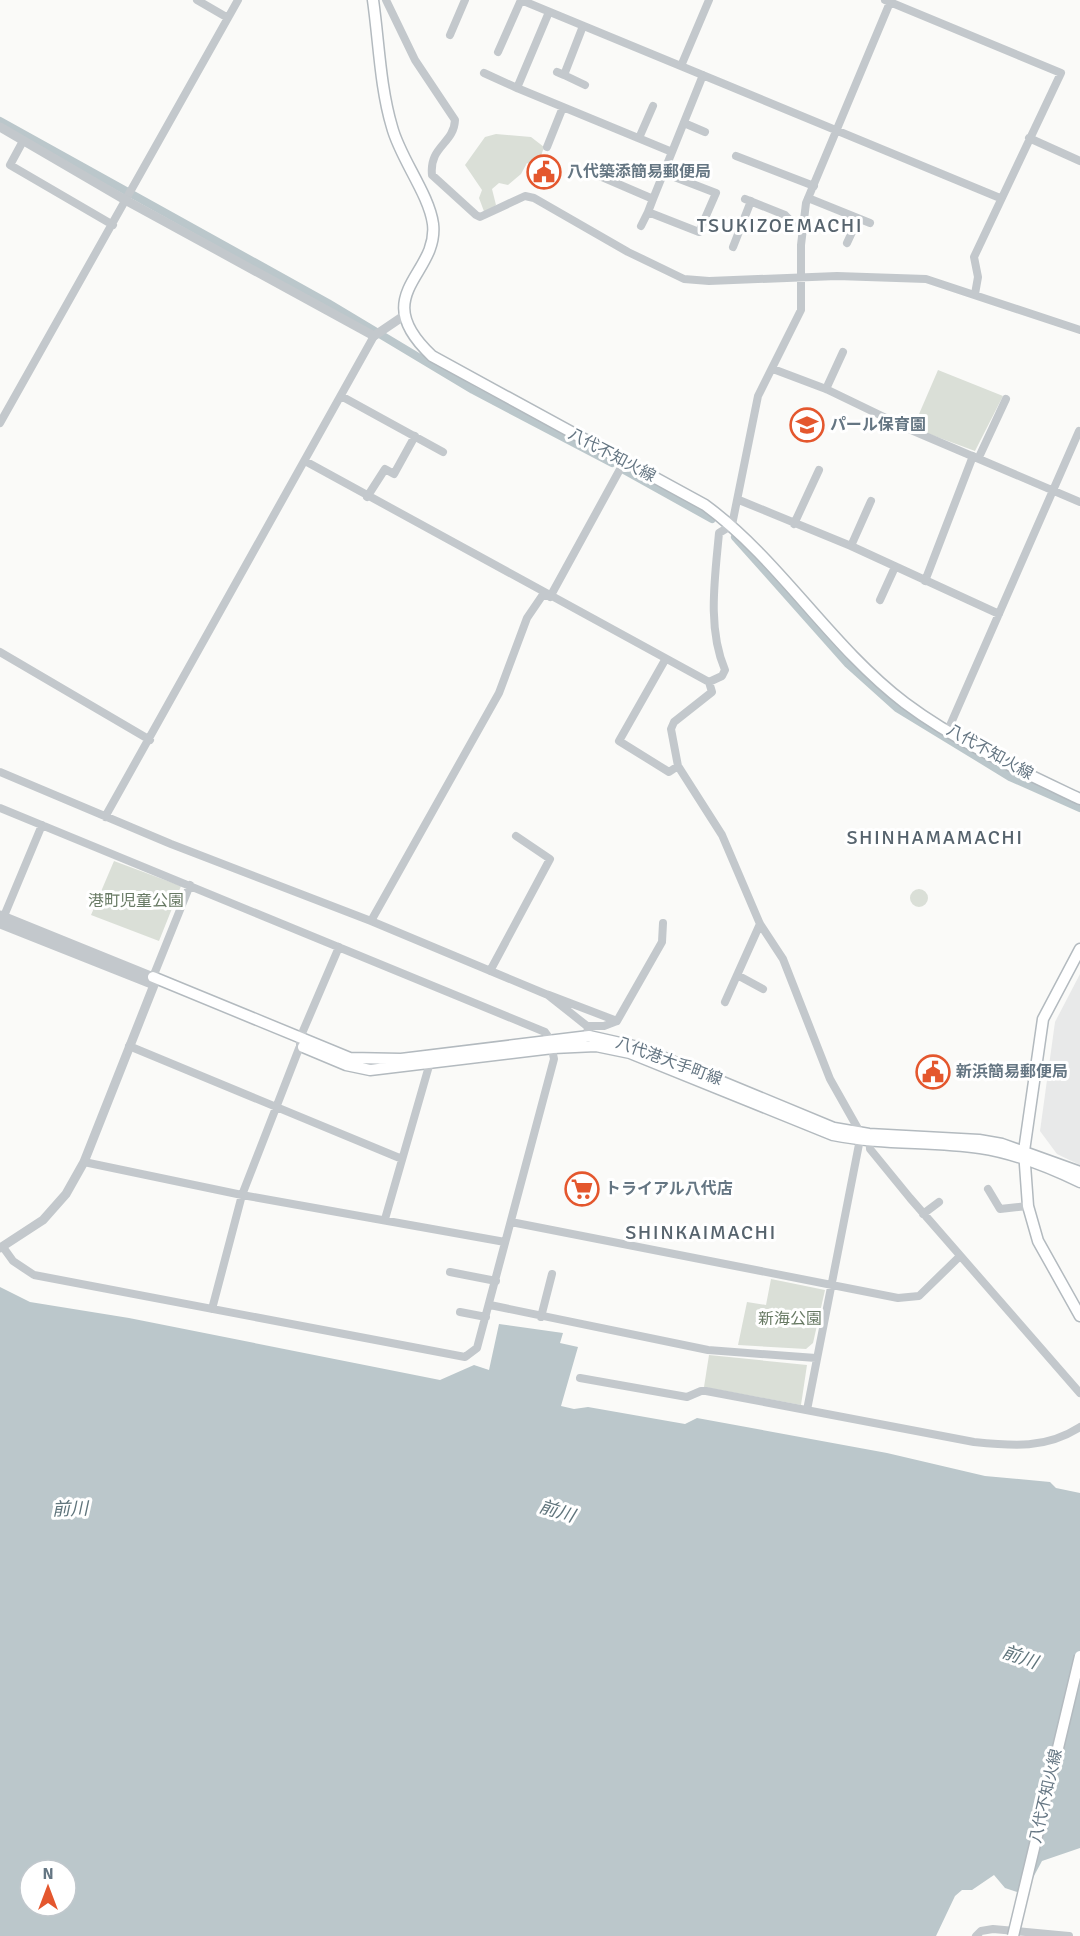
<svg xmlns="http://www.w3.org/2000/svg" width="1080" height="1936" viewBox="0 0 1080 1936" font-family="Signika,'Noto Sans JP',sans-serif">
<style>
.built{fill:#e8e9e9}
.green{fill:#dadfd7}
.water{fill:#bbc7cb;fill-rule:evenodd}
.lines{fill:none;stroke-linecap:round;stroke-linejoin:round}
.canal{stroke:#bbc7cb;stroke-width:8}
.secondary-casing{stroke:#b3babf;stroke-width:13}
.minor{stroke:#c3c8cc;stroke-width:8}
.tertiary{stroke:#c3c8cc;stroke-width:9}
.secondary{stroke:#fff;stroke-width:10}
.secondary-bridge-casing{stroke:#b3babf;stroke-width:13;stroke-linecap:butt}
.secondary-bridge{stroke:#fff;stroke-width:10}
.labels{text-anchor:middle;dominant-baseline:central;stroke-width:6;stroke-linejoin:round;paint-order:stroke}
.poi-label{font-size:16px;font-weight:bold;fill:#657683;stroke:#fff;text-anchor:start}
.street-label{font-size:16px;fill:#657683;stroke:#fff}
.park-label{font-size:16px;fill:#687a64;stroke:#fff}
.water-label{font-size:18px;font-style:italic;fill:#60757c;stroke:#fff}
.quarter-label{font-size:20px;letter-spacing:1.5px;fill:#57646e;stroke:#fff}
</style>
<rect width="100%" height="100%" fill="#fafaf8"/>
<path class="built" d="M1080,974V1165L1057,1154L1040,1131L1055,1022Z"/>
<path class="green" d="M496,134L531,137L544,147L537,168L527,163L521,174L508,185L499,183L492,189L496,205L485,214L479,198L482,190L465,165L485,137Z
M938,370L1003,396L975,451L913,428Z
M114,861L181,886L159,941L91,915Z
M910 898a9 9 0 1 1 18 0a9 9 0 1 1-18 0Z
M771,1279L825,1290L813,1343L806,1349L738,1345L747,1302L766,1305Z
M709,1355L807,1365L801,1405L704,1387Z"/>
<path class="water" d="M0,1287L30,1302L129,1318L440,1380L474,1365L489,1370L499,1324L563,1333L560,1343L578,1347L561,1406L574,1409L588,1407L685,1424L697,1418L887,1453L985,1476L1050,1482L1056,1488L1080,1493V1848L1042,1861L1029,1885L1017,1892L1005,1888L994,1875L972,1890H962L955,1896L936,1936H0ZM30,1870H66V1906H30Z"/>
<g class="lines">
<path class="canal" d="M0,121L328,303L473,390L612,463
M624,470L712,519
M735,537L848,664L897,708L1010,777L1080,808"/>
<defs>
<path id="secondary" d="M373,0C379,42 380,87 392,127C400,158 429,194 433,224C439,275 366,294 432,356L705,505C780,560 830,646 905,703C957,742 1021,771 1080,799
M1080,949L1043,1019L1024,1151L1028,1206L1038,1241L1080,1316
M153,977L350,1058L401,1059L589,1036L638,1047L834,1128L869,1134L979,1140L1002,1144L1080,1172
M303,1047L346,1065L370,1070L553,1048L596,1046L630,1053L833,1135C882,1145 931,1141 980,1148C1014,1153 1049,1167 1080,1182"/>
</defs>
<use href="#secondary" class="secondary-casing"/>
<path class="minor" d="M197,0L228,18
M386,0L415,60L455,120C454,144 429,146 432,175L476,215L480,217L525,196L534,198L628,252L684,279L709,281L837,276L926,279L1080,330
M521,0L1000,198
M885,0L1061,73L974,257L978,277L975,294
M450,35L465,0
M498,52L521,0
M681,66L709,0
M557,72L564,75L583,26
M484,73L517,88L549,12
M564,75L585,85
M517,88L672,152L653,199L588,171
M684,123L705,132
M639,138L653,106
M1029,138L1080,161
M23,141L10,165L113,225
M547,147L563,107
M672,152L703,75
M736,156L814,186
M808,198L870,223
M653,199L648,212L699,232L716,193L664,173
M745,199L785,215L792,222L803,227
M641,226L648,212
M847,243L858,219
M733,247L751,201
M773,369L826,389L911,430L1080,502
M826,389L843,352
M341,396L443,452
M0,423L238,0
M979,457L1006,399
M305,461L709,682L712,692L674,722L671,729L678,766L722,835L760,924L783,959L830,1079L861,1134L807,1410
M367,497L385,469L394,474L415,436
M739,500L851,546L999,614
M794,524L819,470
M851,546L871,501
M925,581L973,456
M550,597L624,462
M880,600L895,567
M0,652L150,740
M665,660L619,741L669,772L678,766
M709,682L722,676L725,670C707,628 715,578 719,533L732,525L758,396L801,310V245L806,203L891,0
M948,730L1079,431
M0,772L171,844L371,921L548,995L587,1026L589,1036
M0,808L545,1032L550,1039L554,1059L477,1348L465,1357L34,1275L13,1261L3,1247
M105,817L374,336
M4,916L42,825
M371,921L499,693L527,618L542,596H549
M490,971L550,859L516,836
M739,976L763,989
M153,977L190,885
M549,995L617,1021L604,1026H587
M725,1002L760,924
M617,1021L662,942L663,923
M129,1046L402,1159
M869,1136L870,1149L910,1198L1080,1393
M84,1162L242,1195L505,1242
M988,1189L1000,1209L1028,1206
M923,1214L939,1202
M385,1219L431,1059
M511,1222L898,1298L919,1296L959,1257
M450,1272L496,1281
M490,1305L708,1350L816,1358
M212,1309L242,1195L300,1046V1038L339,947
M460,1312L486,1317
M541,1317L552,1274
M580,1378L687,1397L701,1391H706L974,1442C1013,1446 1046,1449 1080,1427
M976,1936L981,1931L993,1929L1069,1936"/>
<path class="tertiary" d="M0,127L127,201L374,336L405,315
M0,915L153,977L154,985L84,1162L66,1194L43,1220L0,1248
M0,924L154,985"/>
<use href="#secondary" class="secondary"/>
<defs>
<path id="secondary-bridge" d="M1013,1936L1080,1656"/>
</defs>
<use href="#secondary-bridge" class="secondary-bridge-casing"/>
<use href="#secondary-bridge" class="secondary-bridge"/>
</g>
<defs>
<symbol id="civic-ring" viewBox="-11 -11 22 22"><circle r="9.5" fill="#fff" stroke="#e4572e" stroke-width="1.5"/><path d="M-.6-6.5H3V-4.5H.6V-3L4-1V1h2V6H-6V1h2V-1L-.6-3ZM-1.2 2.5V6h2.4V2.5Z" fill="#e4572e"/></symbol>
<symbol id="school-ring" viewBox="-11 -11 22 22"><circle r="9.5" fill="#fff" stroke="#e4572e" stroke-width="1.5"/><path d="M0-5L7-2L0 1L-7-2ZM-4 1L0 2.5L4 1V4Q0 6-4 4Z" fill="#e4572e"/></symbol>
<symbol id="supermarket-ring" viewBox="-11 -11 22 22"><circle r="9.5" fill="#fff" stroke="#e4572e" stroke-width="1.5"/><path d="M-6-5.5h2.5l.6 2H6L4.5 2H-2.5L-4.4-4H-6ZM-1.5 3.2a1.3 1.3 0 1 0 .1 0ZM3 3.2a1.3 1.3 0 1 0 .1 0Z" fill="#e4572e"/></symbol>
</defs>
<g fill-rule="evenodd">
<use href="#civic-ring" x="525" y="153" width="38" height="38"/>
<use href="#school-ring" x="788" y="406" width="38" height="38"/>
<use href="#civic-ring" x="914" y="1053" width="38" height="38"/>
<use href="#supermarket-ring" x="563" y="1170" width="38" height="38"/>
</g>
<g class="labels">
<g class="poi-label">
<text x="567" y="172">八代築添簡易郵便局</text>
<text x="830" y="425">パール保育園</text>
<text x="956" y="1072">新浜簡易郵便局</text>
<text x="605" y="1189">トライアル八代店</text>
</g>
<g class="street-label">
<text transform="translate(612 455) rotate(28)">八代不知火線</text>
<text transform="translate(990 752) rotate(29)">八代不知火線</text>
<text transform="translate(669 1061) rotate(20)">八代港大手町線</text>
<text transform="translate(1046 1796) rotate(-77)">八代不知火線</text>
</g>
<g class="park-label">
<text x="136" y="901">港町児童公園</text>
<text x="790" y="1319">新海公園</text>
</g>
<g class="water-label">
<text transform="translate(70 1509) rotate(-2)">前川</text>
<text transform="translate(557 1511) rotate(17)">前川</text>
<text transform="translate(1020 1657) rotate(19)">前川</text>
</g>
<g class="quarter-label">
<text x="780" y="225">TSUKIZOEMACHI</text>
<text x="935" y="837">SHINHAMAMACHI</text>
<text x="701" y="1232">SHINKAIMACHI</text>
</g>
</g>
<g transform="translate(48 1888)"><circle r="28" fill="#ffffff" stroke="#c1c8cd" stroke-width="1.5"/>
<path d="M0-4.5L10 22L0 15L-10 22Z" fill="#e4572e"/>
<text y="-9" font-size="16" font-weight="bold" text-anchor="middle" fill="#657683">N</text>
</g>
</svg>
